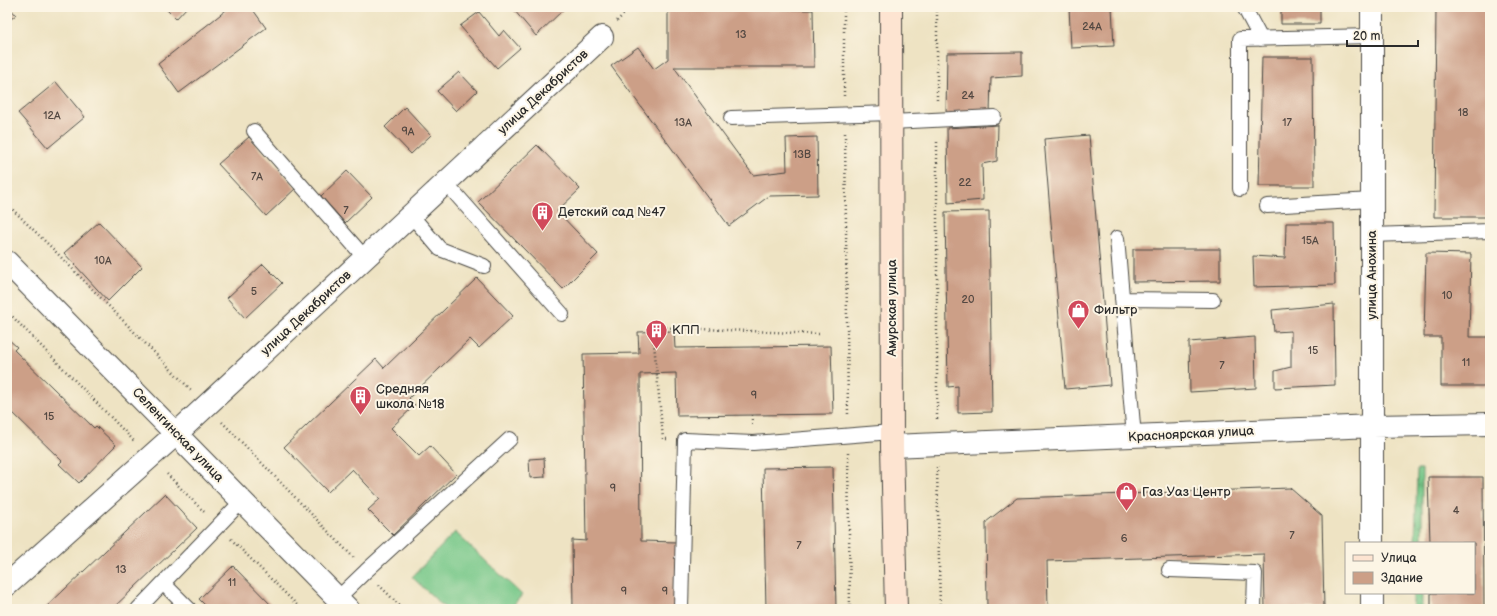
<svg xmlns="http://www.w3.org/2000/svg" width="1497" height="616" viewBox="0 0 1497 616" font-family="'Balsamiq Sans',sans-serif">
<style>
.park{fill:url(#park-tufts);stroke:#50795a}
.garden{fill:#76c788;stroke:#50795a}
.building{fill:#cc9f87}
.lines{fill:none;stroke-linecap:round;stroke-linejoin:round}
.service-casing{stroke:#484742;stroke-width:16}
.minor-casing{stroke:#484742;stroke-width:24}
.secondary-casing{stroke:#484742;stroke-width:24}
.path{stroke:#484742;stroke-width:2.5;stroke-dasharray:1 3;stroke-linecap:butt}
.service{stroke:#fff;stroke-width:14}
.minor{stroke:#fff;stroke-width:22}
.secondary{stroke:#fde4d1;stroke-width:22}
.labels{text-anchor:middle;dominant-baseline:central;stroke-width:4;stroke-linejoin:round;paint-order:stroke}
.number-label{font-size:11px;fill:#534842}
.street-label{font-size:13px;fill:#2b2b2b;stroke:#fcf5e5}
.poi-label{font-size:13px;fill:#2b2b2b;stroke:#fcf5e5;text-anchor:start}
</style>
<defs>
<pattern id="park-tufts" width="24" height="20" patternUnits="userSpaceOnUse"><rect width="24" height="20" fill="#76c788"/><path d="M3 7l-1-3M5 7V3M7 7l1-3M15 17l-1-3M17 17v-4M19 17l1-3" fill="none" stroke="#61a26f"/></pattern>
</defs>
<rect width="100%" height="100%" fill="#fcf5e5"/>
<filter id="ink" filterUnits="userSpaceOnUse"><feTurbulence type="fractalNoise" baseFrequency=".025" numOctaves="2"/><feDisplacementMap in="SourceGraphic" scale="8" xChannelSelector="R" yChannelSelector="G"/><feConvolveMatrix kernelMatrix="1 2 1 2 8 2 1 2 1" color-interpolation-filters="sRGB"/></filter>
<filter id="wash" filterUnits="userSpaceOnUse"><feTurbulence type="fractalNoise" baseFrequency=".012" numOctaves="4" result="noise"/><feDisplacementMap in="SourceGraphic" scale="16" xChannelSelector="R" yChannelSelector="G"/><feGaussianBlur stdDeviation="0.9" result="paint"/><feColorMatrix in="noise" values="0 0 0 0 0 0 0 0 0 0 0 0 0 0 0 0 0 1.4 0 .05"/><feComposite in="paint" operator="in"/></filter>
<g filter="url(#wash)">
<rect width="100%" height="100%" fill="#eee3c3"/>
<path class="park" d="M1417,469H1422V543H1415Z
M1413,593H1422V609H1413Z"/>
<path class="garden" d="M455,532L522,595L510,609H446L412,577Z"/>
<g id="blocks">
<path class="building" d="M7,7H9L16,15L7,22Z
M164,7H187L176,19Z
M230,7H251L266,28L179,93L158,64Z
M517,7H566L536,36L514,10Z
M1069,7H1112L1114,46L1071,48Z
M1281,7H1320V24H1281Z
M1436,7H1490V217H1434Z
M668,8L813,10L814,67H674L753,175L787,171L786,138L817,137L818,195L769,196L729,226L611,66L638,47L654,69L668,59Z
M479,12L499,36L504,30L520,48L497,68L460,26Z
M1022,52V76L991,78L990,113L946,115L947,53Z
M1262,57H1313L1314,186H1259Z
M459,72L477,91L456,111L437,91Z
M56,82L85,117L48,148L18,113Z
M405,107L431,135L411,154L385,127Z
M998,125L997,161L982,164L983,200L948,203L947,128Z
M1089,135L1110,385L1065,389L1044,139Z
M249,137L296,188L266,216L218,164Z
M537,145L580,189L557,211L598,254L563,289L478,202Z
M347,171L372,197L345,223L321,196Z
M989,211L992,412L958,413V386L948,387L945,212Z
M99,222L142,267L108,301L64,253Z
M1286,223H1334L1335,285L1254,287L1253,256L1285,258Z
M1133,249H1220V281L1133,282Z
M1426,253L1471,254L1469,337H1490V386H1441V337H1424Z
M263,264L282,283L245,318L227,298Z
M477,278L513,316L479,348L470,339L409,398L415,405L391,428L419,456L430,446L456,474L393,535L368,510L380,499L352,469L328,492L284,447L376,359L384,368Z
M1334,304L1335,385L1275,388V371L1291,367V331L1274,332L1272,310Z
M674,331L675,348L831,346L833,414L677,416L676,373L640,374L641,541L677,542L679,609H573L572,540L586,541L583,354L639,353L638,332Z
M1255,337L1256,388L1190,392L1189,342Z
M7,338L17,347L14,350L94,428L96,426L116,445L79,483L59,464L62,461L7,407Z
M544,458L545,477L530,478L529,459Z
M833,467L836,609H766L763,468Z
M1428,477H1483L1484,609H1431V593H1474V543H1430Z
M1290,488L1322,516L1324,609H1265L1264,554L1047,561L1048,609H987L986,522L1017,498Z
M165,494L197,528L112,609H44Z
M233,566L275,609H209L199,599Z"/>
</g>
</g>
<g filter="url(#ink)">
<use href="#blocks" fill-opacity="0" stroke="#484742" stroke-width="1"/>
<g class="lines">
<defs>
<path id="service" d="M1244,7L1261,39
M731,118L891,113
M891,122L994,117
M254,131L365,258
M446,183L562,314
M1240,189V39L1372,36
M1267,206L1372,200
M411,215L440,249L484,266
M1372,235L1490,231
M1117,238L1134,437
M1122,299L1213,300
M1169,570L1255,573L1254,609
M163,583L189,609
M338,598L366,571L510,439
M138,609L242,501
M681,609L685,440L753,443L892,432"/>
<path id="minor" d="M7,262L348,609
M892,446L1373,426L1490,424
M1372,543V7
M7,585L177,433L602,37
M1372,609V593"/>
<path id="secondary" d="M891,7L892,446L896,609"/>
</defs>
<use href="#service" class="service-casing"/>
<use href="#minor" class="minor-casing"/>
<use href="#secondary" class="secondary-casing"/>
<path class="path" d="M844,7V96
M617,21L631,7
M937,100V7
M845,133L848,416
M7,204L54,250L191,390
M7,311L134,441
M752,415V424
M937,419V139
M222,422L354,558
M667,439H663L653,333L655,327L819,334
M848,453L850,609
M937,467L940,609
M167,474L205,513
M231,539L301,609
M379,585L403,609"/>
<use href="#service" class="service"/>
<use href="#minor" class="minor"/>
<use href="#secondary" class="secondary"/>
</g>
</g>
<defs>
<symbol id="building-pin" viewBox="-11 -11 22 30"><path d="M0 17L-7.5 6A9.5 9.5 0 1 1 7.5 6Z" fill="#d1495b" stroke="#fcf5e5"/><path d="M-4-6H4V6H1V3H-1V6H-4ZM-2.5-4.3h1.7v1.8h-1.7ZM.8-4.3h1.7v1.8H.8ZM-2.5-1h1.7V.8h-1.7ZM.8-1h1.7V.8H.8Z" fill="#fff"/></symbol>
<symbol id="shop-pin" viewBox="-11 -11 22 30"><path d="M0 17L-7.5 6A9.5 9.5 0 1 1 7.5 6Z" fill="#d1495b" stroke="#fcf5e5"/><path d="M-5-2.5h2.3a2.7 3.5 0 0 1 5.4 0H5L5.5 6h-11ZM-1.5-2.5h3a1.5 2.3 0 0 0-3 0Z" fill="#fff"/></symbol>
</defs>
<g fill-rule="evenodd">
<use href="#building-pin" x="530" y="200" width="25" height="34"/>
<use href="#shop-pin" x="1066" y="298" width="25" height="34"/>
<use href="#building-pin" x="644" y="318" width="25" height="34"/>
<use href="#building-pin" x="348" y="384" width="25" height="34"/>
<use href="#shop-pin" x="1114" y="480" width="25" height="34"/>
</g>
<g class="labels">
<g class="number-label">
<text x="1092" y="26">24А</text>
<text x="741" y="34">13</text>
<text x="968" y="95">24</text>
<text x="1463" y="112">18</text>
<text x="52" y="115">12А</text>
<text x="683" y="122">13А</text>
<text x="1287" y="122">17</text>
<text x="408" y="131">9А</text>
<text x="802" y="154">13В</text>
<text x="257" y="176">7А</text>
<text x="965" y="182">22</text>
<text x="346" y="210">7</text>
<text x="1310" y="240">15А</text>
<text x="103" y="260">10А</text>
<text x="254" y="291">5</text>
<text x="1447" y="295">10</text>
<text x="968" y="299">20</text>
<text x="1313" y="350">15</text>
<text x="1466" y="362">11</text>
<text x="1222" y="365">7</text>
<text x="754" y="395">9</text>
<text x="49" y="416">15</text>
<text x="613" y="488">9</text>
<text x="1456" y="510">4</text>
<text x="1292" y="535">7</text>
<text x="1124" y="538">6</text>
<text x="799" y="545">7</text>
<text x="121" y="569">13</text>
<text x="232" y="582">11</text>
<text x="624" y="591">9</text>
<text x="665" y="591">9</text>
</g>
<g class="street-label">
<text transform="translate(543 92) rotate(-43)">улица Декабристов</text>
<text transform="translate(1372 275) rotate(-90)">улица Анохина</text>
<text transform="translate(892 308) rotate(-90)">Амурская улица</text>
<text transform="translate(306 313) rotate(-43)">улица Декабристов</text>
<text transform="translate(1191 434) rotate(-3)">Красноярская улица</text>
<text transform="translate(178 435) rotate(46)">Селенгинская улица</text>
</g>
<g class="poi-label">
<text x="558" y="212">Детский сад №47</text>
<text x="1094" y="310">Фильтр</text>
<text x="672" y="330">КПП</text>
<text x="376" y="389">Средняя<tspan x="376" dy="15">школа №18</tspan></text>
<text x="1142" y="492">Газ Уаз Центр</text>
</g>
</g>
<rect width="1497" height="616" fill="none" stroke="#fcf5e5" stroke-width="24"/>
<rect x="1345" y="542" width="130" height="52" fill="#fcf5e5" stroke="#a8a49b"/>
<rect x="1353" y="555" width="20" height="6" fill="#fde4d1" stroke="#a8a49b"/>
<text x="1381" y="562" font-size="12" fill="#2b2b2b">Улица</text>
<rect x="1353" y="572" width="20" height="12" fill="#cc9f87" stroke="#a8a49b"/>
<text x="1381" y="582" font-size="12" fill="#2b2b2b">Здание</text>
<path d="M1347 40v6h71v-6" fill="none" stroke="#2b2b2b" stroke-width="2"/>
<text x="1353" y="40" font-size="12" fill="#2b2b2b" stroke="#fcf5e5" stroke-width="3" paint-order="stroke">20 m</text>
</svg>
